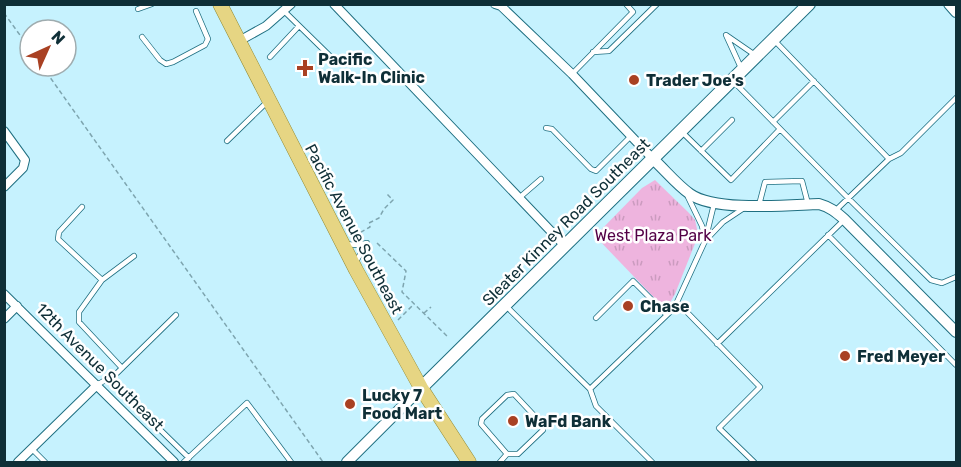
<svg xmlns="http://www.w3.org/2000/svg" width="961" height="467" viewBox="0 0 961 467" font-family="Rubik,sans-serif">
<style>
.park{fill:url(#park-tufts)}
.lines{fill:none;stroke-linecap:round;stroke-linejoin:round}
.service-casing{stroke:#1f6f81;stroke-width:6}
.minor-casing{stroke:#1f6f81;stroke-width:10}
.tertiary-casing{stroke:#1f6f81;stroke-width:12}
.secondary-casing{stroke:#1f6f81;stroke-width:14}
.primary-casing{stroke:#908933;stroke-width:15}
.path{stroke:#7ea5af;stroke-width:1.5;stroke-dasharray:4.5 3;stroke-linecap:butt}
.service{stroke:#fff;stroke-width:4.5}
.minor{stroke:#fff;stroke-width:8}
.tertiary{stroke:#fff;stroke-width:10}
.secondary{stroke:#fff;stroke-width:12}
.primary{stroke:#e6d583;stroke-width:14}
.poi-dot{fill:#a94123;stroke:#fff;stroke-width:2}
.labels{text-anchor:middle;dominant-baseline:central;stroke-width:5;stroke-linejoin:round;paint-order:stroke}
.poi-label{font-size:16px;font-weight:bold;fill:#0f2f37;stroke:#fff;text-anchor:start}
.street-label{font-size:16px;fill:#0f2f37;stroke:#fff}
.park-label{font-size:16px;fill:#530046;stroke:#fff}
</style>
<defs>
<pattern id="park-tufts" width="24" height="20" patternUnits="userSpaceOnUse" patternTransform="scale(1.5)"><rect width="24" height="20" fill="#eeb4de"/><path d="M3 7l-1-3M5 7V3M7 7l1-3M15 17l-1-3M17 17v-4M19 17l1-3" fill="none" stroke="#cb9bbf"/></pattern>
</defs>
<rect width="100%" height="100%" fill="#c6f2fe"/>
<path class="park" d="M655,180L689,213L695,220L697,229L696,241L675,294L668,306L664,308L595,236L642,188Z"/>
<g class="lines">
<defs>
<path id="service" d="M138,9L152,4
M284,11L333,59
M142,37L160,60L166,64L173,62L205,45L208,39L196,11
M774,40L889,159
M593,52L609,51L657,4
M270,57L299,26
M742,70L726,35L755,55
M572,74L633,12L626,4
M732,80L848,198L931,280L942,283L956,277
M773,122L814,81
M546,128L552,129L591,169L596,171L631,136
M681,131L731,180L780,129
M227,141L267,102
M701,151L732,120
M688,197L702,226L705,241L723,222L744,208
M519,198L541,179
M759,205L765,182L802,181L808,204
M82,207L59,232L58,239L102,280
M836,210L889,159L901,153L956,98
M828,235L956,365
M345,244L357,245L367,243L355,263
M677,302L760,387L719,428L754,462
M505,305L590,389L596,406L652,462
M596,318L633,281L667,315
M717,344L844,220
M122,368L79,322V312L102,280L134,256
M110,377L139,409L189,458
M97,385L117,373L176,315
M590,389L669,313L677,302L705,241L714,204
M514,394L543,425V430L518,454H507L481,424L482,419L507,395Z
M32,449L45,462
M184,462L247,403L291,462
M500,462L507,454"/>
<path id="minor" d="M334,4L565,246
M495,4L501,6L572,74L653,159
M239,41L266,26L291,4
M4,131L25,160L23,168L4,187
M4,294L174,462
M4,319L17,306
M18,462L97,385"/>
<path id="tertiary" d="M949,4L956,12
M653,159C665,170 677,185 690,194C715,212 788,205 819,204C830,207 836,212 844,219L956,332
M347,462L421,388"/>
<path id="secondary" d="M421,388L809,4"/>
<path id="primary" d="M220,4L356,270L421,388L469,462"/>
</defs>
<use href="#service" class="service-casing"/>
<use href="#minor" class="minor-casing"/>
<use href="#tertiary" class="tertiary-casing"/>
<use href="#secondary" class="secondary-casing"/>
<use href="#primary" class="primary-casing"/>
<path class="path" d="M4,13L30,49
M42,66L323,462
M354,236L370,227L369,223L379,218L384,209L393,200L386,193
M377,243L406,271L402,292L448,337
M424,313L431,307
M398,320L414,304"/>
<use href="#service" class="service"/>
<use href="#minor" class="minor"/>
<use href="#tertiary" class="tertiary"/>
<use href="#secondary" class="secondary"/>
<use href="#primary" class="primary"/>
</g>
<g class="poi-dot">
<path d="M302 59h6v6h6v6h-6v6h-6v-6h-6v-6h6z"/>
<circle cx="634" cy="80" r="6"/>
<circle cx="628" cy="306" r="6"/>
<circle cx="845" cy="356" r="6"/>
<circle cx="350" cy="404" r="6"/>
<circle cx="513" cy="421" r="6"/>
</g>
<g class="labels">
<g class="poi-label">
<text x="318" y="59">Pacific<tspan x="318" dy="18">Walk-In Clinic</tspan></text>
<text x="646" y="80">Trader Joe's</text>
<text x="640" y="306">Chase</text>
<text x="857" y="356">Fred Meyer</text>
<text x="362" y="395">Lucky 7<tspan x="362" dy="18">Food Mart</tspan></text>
<text x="525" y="421">WaFd Bank</text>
</g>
<g class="street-label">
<text transform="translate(566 222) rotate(-45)">Sleater Kinney Road Southeast</text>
<text transform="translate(354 229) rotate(62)">Pacific Avenue Southeast</text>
<text transform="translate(100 367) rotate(45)">12th Avenue Southeast</text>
</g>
<g class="park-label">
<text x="653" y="235">West Plaza Park</text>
</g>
</g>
<rect width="961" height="467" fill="none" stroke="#0f2f37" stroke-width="12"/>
<g transform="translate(48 48) rotate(45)"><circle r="28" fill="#ffffff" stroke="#9facaf" stroke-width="1.5"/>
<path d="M0-4.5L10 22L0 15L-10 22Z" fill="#a94123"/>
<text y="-9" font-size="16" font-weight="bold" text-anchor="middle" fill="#0f2f37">N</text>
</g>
</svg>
